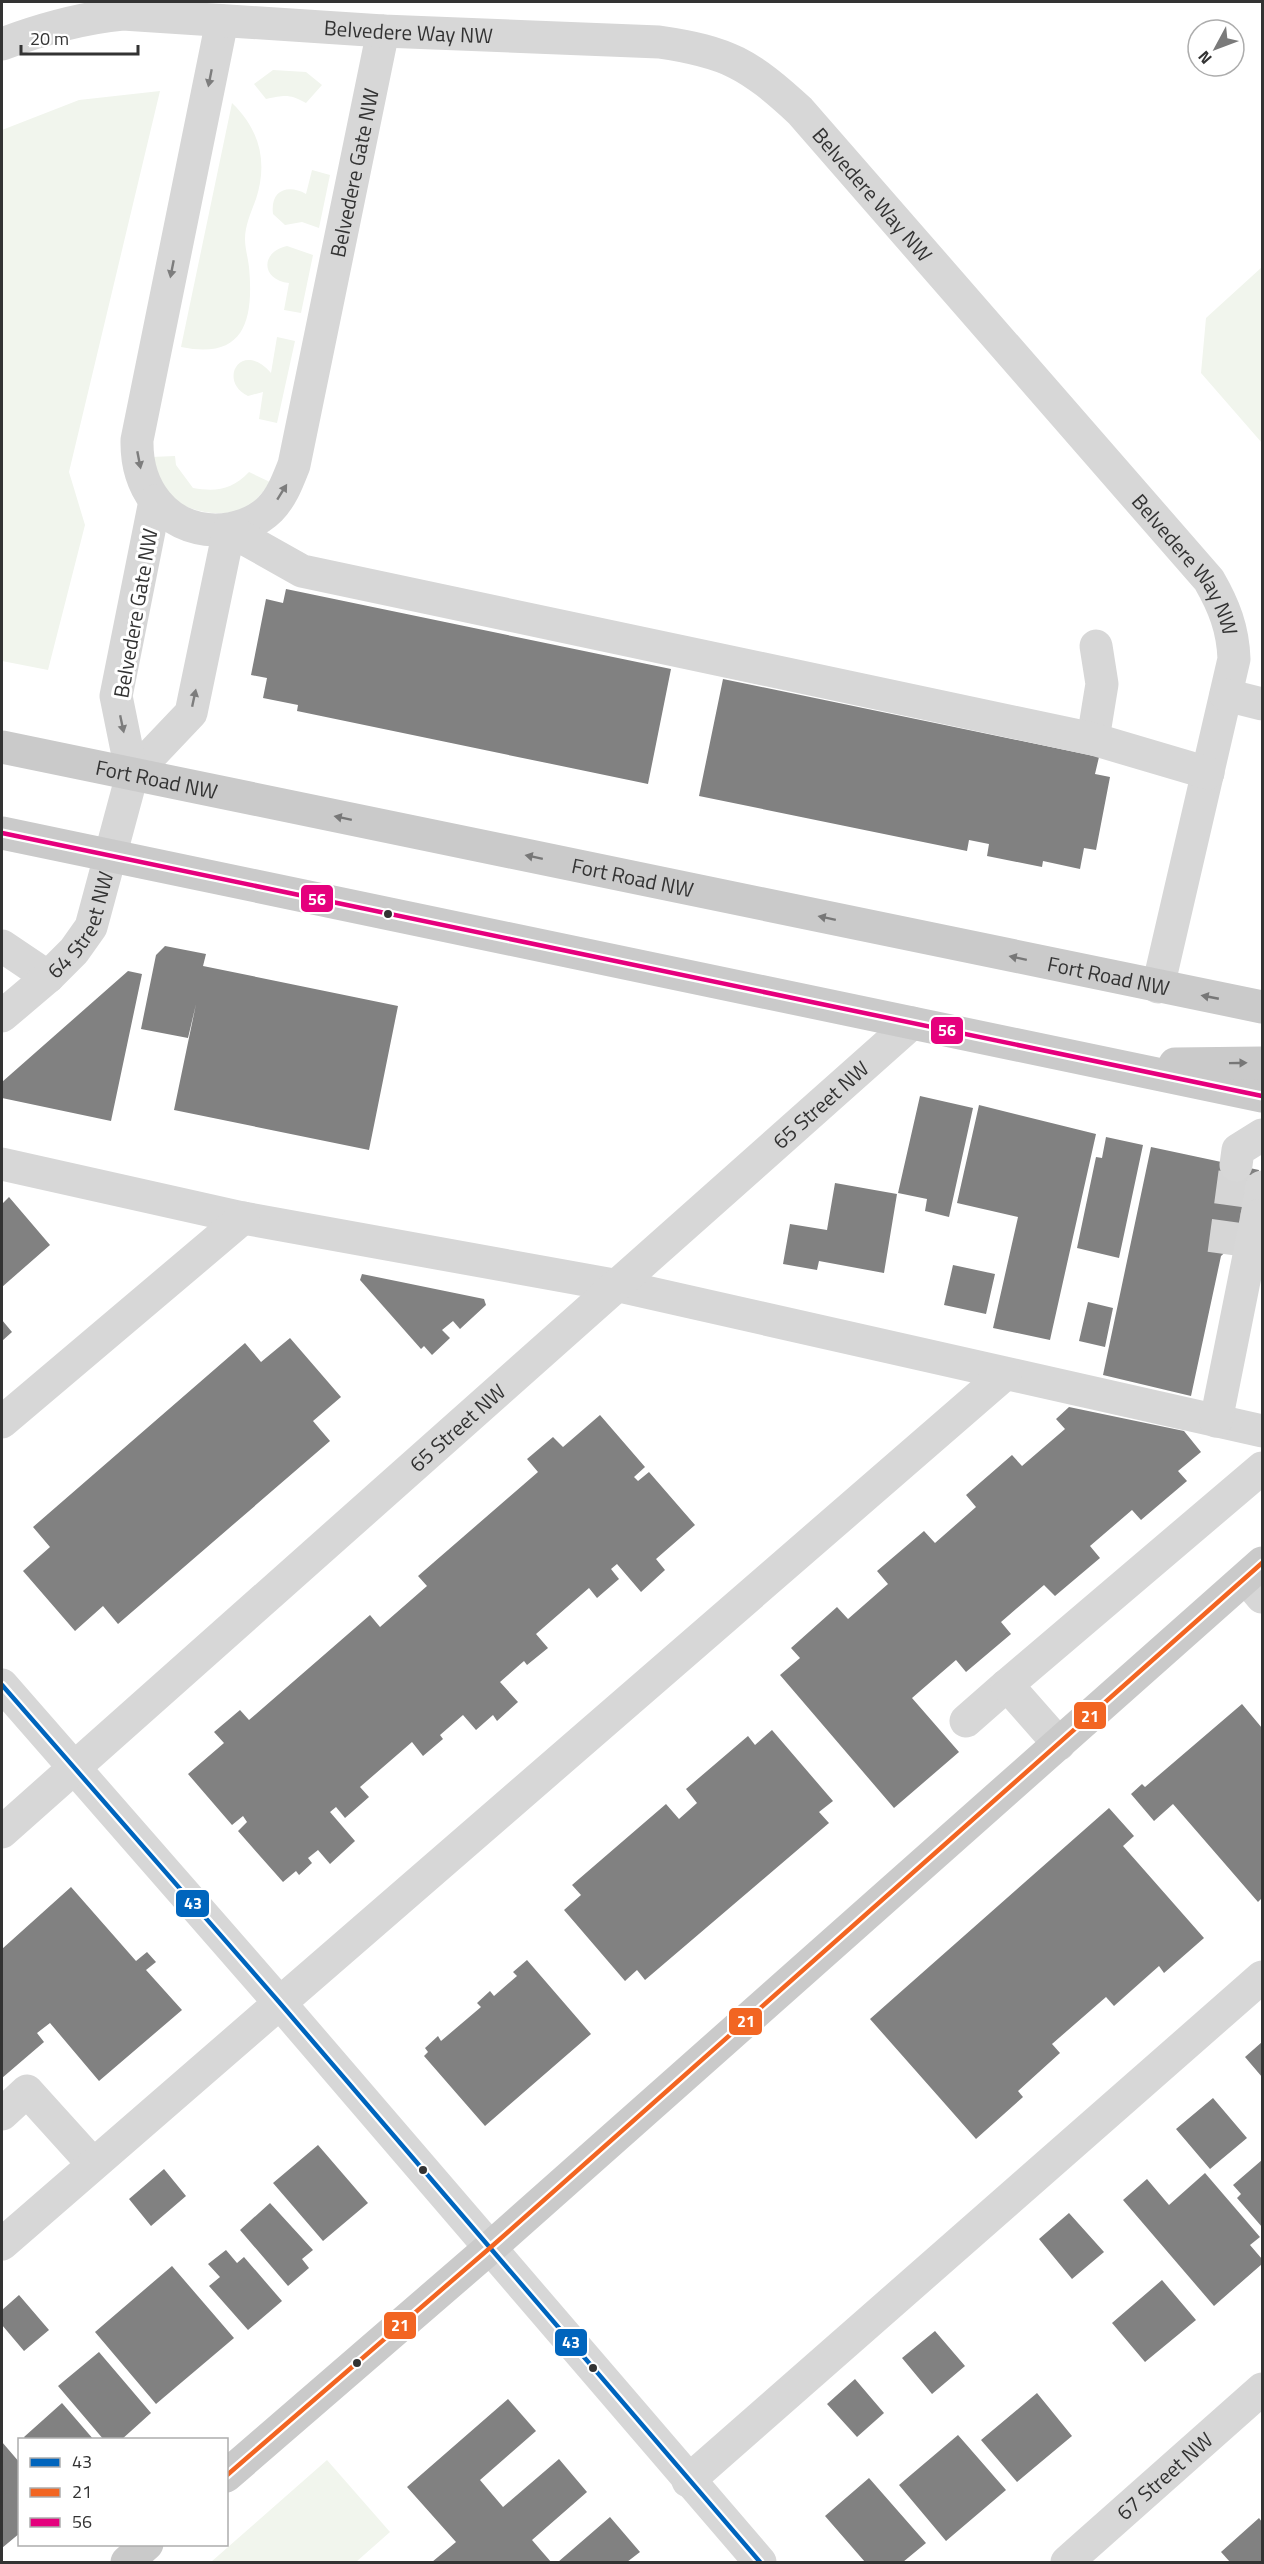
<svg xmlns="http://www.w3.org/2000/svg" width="1264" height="2564" viewBox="0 0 1264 2564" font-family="'Titillium Web',sans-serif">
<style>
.green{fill:#f1f5ed}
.building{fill:#818181}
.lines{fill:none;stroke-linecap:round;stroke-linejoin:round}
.minor-tunnel{stroke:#d6d6d6;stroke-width:33;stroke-dasharray:33 16;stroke-linecap:butt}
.minor{stroke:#d7d7d7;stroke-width:33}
.major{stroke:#cacaca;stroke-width:33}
.bus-1-casing{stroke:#fff;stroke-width:9}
.bus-2-casing{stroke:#fff;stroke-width:9}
.bus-3-casing{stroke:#fff;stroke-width:9}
.bus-1{stroke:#0065bd;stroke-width:4.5}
.bus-2{stroke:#f26522;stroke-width:4.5}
.bus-3{stroke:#e5007d;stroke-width:4.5}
.oneway{fill:#7d7d7d}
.oneway2{fill:#777}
.bus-dot{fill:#333;stroke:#fff;stroke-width:2}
.labels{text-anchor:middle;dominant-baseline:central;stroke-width:6;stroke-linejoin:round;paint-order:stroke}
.street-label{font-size:21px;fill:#333;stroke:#fff}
.line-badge{stroke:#fff;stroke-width:2}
.badge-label{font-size:16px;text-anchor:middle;font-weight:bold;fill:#fff}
</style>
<rect width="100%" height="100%" fill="#fff"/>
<path class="green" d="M273,70L306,72L322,85L306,103C289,94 286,95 266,99L254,84Z
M160,91L69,472L85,525L48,670L2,661V130L79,100Z
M232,103C260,130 268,162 256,199C251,212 245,226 245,239C245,248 248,258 249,267C254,321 244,360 181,347Z
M312,170L330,175L319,228L302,222L285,225L273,214C270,190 288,184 306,194Z
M287,246L313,255L301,313L284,310L289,283C261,280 260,252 287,246Z
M1262,267V443L1201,373L1206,318Z
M277,337L295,341L277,423L259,419L263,392L248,396C217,381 241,339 271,373Z
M175,456L176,465L193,488C216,492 232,490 249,472L270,482C263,492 255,503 244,509C220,519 177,511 162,488C157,479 155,466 151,457Z
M327,2460L390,2532L356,2562H211Z"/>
<path class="building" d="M286,589L671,669L648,784L297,711L298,705L263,698L267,678L251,675L266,599L283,603Z
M723,679L1099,757L1095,774L1110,777L1096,850L1084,848L1080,869L1043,861L1042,867L987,856L989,844L969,840L967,851L699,796Z
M165,946L206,954L203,966L398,1006L369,1150L174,1110L196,1004L188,1038L141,1029L156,955Z
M128,971L142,974L111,1121L2,1098V1082Z
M920,1096L973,1108L949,1217L925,1211L927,1199L898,1193Z
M979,1105L1096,1134L1050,1340L993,1328L1018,1217L957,1203Z
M1106,1137L1143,1145L1119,1258L1077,1248L1096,1157L1102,1158Z
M1151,1147L1259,1170L1249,1231L1221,1256L1191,1396L1103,1375Z
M835,1183L897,1194L884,1273L819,1261L817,1270L783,1264L790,1224L827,1230Z
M9,1197L50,1245L2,1287V1204Z
M953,1265L995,1274L986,1314L944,1305Z
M362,1274L484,1299L486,1305L460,1329L453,1321L442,1330L450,1338L432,1355L424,1346L421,1349L360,1280Z
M1088,1302L1113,1308L1105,1347L1079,1341Z
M2,1320L12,1332L2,1341Z
M290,1338L341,1397L313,1421L330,1441L118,1624L103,1606L75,1631L23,1571L50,1547L33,1527L245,1343L261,1362Z
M1069,1407L1184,1431L1201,1452L1178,1471L1187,1481L1141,1520L1132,1510L1090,1546L1100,1558L1055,1596L1044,1585L1001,1622L1011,1634L966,1672L956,1660L912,1698L959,1752L894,1808L780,1675L800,1658L791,1648L837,1607L848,1619L888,1584L877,1571L924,1531L935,1543L976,1507L966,1495L1012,1455L1022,1466L1065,1429L1056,1419Z
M600,1415L645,1467L634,1477L638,1481L649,1472L695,1525L656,1559L665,1570L641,1592L617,1564L611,1569L619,1579L597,1598L589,1588L536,1634L548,1648L527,1665L524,1661L500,1682L518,1702L497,1721L493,1715L476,1730L463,1715L440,1735L443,1739L423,1756L412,1742L360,1787L369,1797L345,1818L336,1807L330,1812L355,1841L330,1864L318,1850L308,1858L312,1863L299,1875L296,1871L283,1882L238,1831L247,1822L243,1816L232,1825L188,1774L224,1743L214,1732L240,1710L249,1720L370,1615L380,1627L427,1586L418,1576L538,1472L527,1459L553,1437L563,1447Z
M1242,1704L1262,1728V1898L1258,1902L1173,1804L1154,1821L1131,1794L1142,1784L1145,1787Z
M772,1730L833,1801L819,1812L829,1823L645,1980L637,1970L625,1981L564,1910L581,1895L572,1885L666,1804L679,1819L697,1803L686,1789L748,1736L755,1745Z
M1109,1808L1134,1836L1123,1846L1204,1938L1164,1973L1159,1966L1114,2006L1106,1997L1052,2044L1060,2053L1018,2091L1023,2097L976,2139L870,2019Z
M71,1887L136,1961L147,1952L156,1962L146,1970L182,2010L99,2081L50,2023L37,2033L44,2042L2,2078V1949Z
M527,1960L591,2034L485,2126L424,2056L428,2052L425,2048L438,2036L441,2041L481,2007L477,2003L490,1991L494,1996L517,1976L513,1972Z
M1262,2042V2077L1245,2057Z
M1213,2098L1247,2138L1210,2169L1176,2129Z
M318,2145L368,2203L323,2241L273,2183Z
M1262,2160V2227L1237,2198L1241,2194L1233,2185Z
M164,2169L186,2196L151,2226L129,2199Z
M1205,2173L1260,2237L1250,2245L1262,2259V2264L1214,2306L1123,2200L1147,2179L1169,2205Z
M270,2203L313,2250L302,2259L309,2268L288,2286L240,2230Z
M1069,2213L1104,2252L1072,2279L1039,2239Z
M226,2250L237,2263L244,2257L282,2301L248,2330L209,2286L220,2277L208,2264Z
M172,2266L234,2338L156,2404L95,2332Z
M1162,2280L1196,2320L1145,2362L1112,2323Z
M19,2295L49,2330L24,2351L2,2325V2310Z
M935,2331L965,2366L932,2394L902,2358Z
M99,2352L151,2413L121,2440H104L58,2386Z
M855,2379L884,2413L857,2437L827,2404Z
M1037,2393L1072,2436L1017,2482L981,2440Z
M508,2399L536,2431L480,2480L503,2507L559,2459L587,2492L532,2540L551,2562H432L456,2542L407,2487Z
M62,2403L94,2440H26L24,2437Z
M958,2435L1006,2490L946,2541L899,2485Z
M2,2442L20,2463V2533L2,2548Z
M869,2478L926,2543L903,2562H865L825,2516Z
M610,2517L640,2552L627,2562H558Z
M1259,2518L1262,2522V2562H1230L1221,2552Z"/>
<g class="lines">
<path class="minor-tunnel" d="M1224,1254L1236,1165"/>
<g class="minor">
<path id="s1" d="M222,21L137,440C136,488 165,529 215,530C235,530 256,523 270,509C282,497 288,480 294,465L383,31"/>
<path id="s2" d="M2,44C42,29 80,18 123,14L383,31L659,42C728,52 749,64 800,111L1209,580C1224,606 1233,629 1234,659L1158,987"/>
<path d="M1226,695L1262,704"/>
<path d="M1093,739L1102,684L1096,646"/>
<path d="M132,775L191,713L229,530L302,571L1093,739L1208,773"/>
<path d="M2,946L48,977"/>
<path id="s3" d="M2,1016L48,977L74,951L91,927L132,775L116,696L155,501"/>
<path d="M2,1164L243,1218L619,1286L1262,1431"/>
<path d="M1236,1165L1238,1150L1262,1135"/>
<path d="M1257,1216L1262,1187"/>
<path d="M1216,1421L1257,1216L1262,1218"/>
<path d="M2,1422L243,1218"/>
<path d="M1246,1578L1262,1597"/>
<path d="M2,1685L279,2002L760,2562"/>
<path d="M966,1721L1007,1685"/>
<path d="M1059,1744L1007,1685L1262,1468"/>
<path id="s4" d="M2,1832L912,1023"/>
<path d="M2,2114L27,2091L93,2164"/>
<path d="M2,2244L1005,1374"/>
<path d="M688,2481L1262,1977"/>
<path id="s5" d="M1067,2562L1262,2389"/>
</g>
<g class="major">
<path id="s6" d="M2,747L1262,1007"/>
<path d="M2,833L1262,1096"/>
<path d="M1175,1064L1262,1063"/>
<path d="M226,2476L491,2247L1262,1563"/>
<path d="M127,2562L147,2544"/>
</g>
<defs>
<path id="bus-1" d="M2,1685L279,2002L760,2562"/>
<path id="bus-2" d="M226,2476L491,2247L1262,1563"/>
<path id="bus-3" d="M2,833L1262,1096"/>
</defs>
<use href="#bus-1" class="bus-1-casing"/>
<use href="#bus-2" class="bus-2-casing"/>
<use href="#bus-3" class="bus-3-casing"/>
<use href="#bus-1" class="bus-1"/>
<use href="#bus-2" class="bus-2"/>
<use href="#bus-3" class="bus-3"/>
</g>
<defs><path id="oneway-solid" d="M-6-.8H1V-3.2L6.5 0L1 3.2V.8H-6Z" transform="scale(1.5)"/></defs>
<g class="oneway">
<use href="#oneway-solid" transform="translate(210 78) rotate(101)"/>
<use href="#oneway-solid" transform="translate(172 269) rotate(101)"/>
<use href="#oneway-solid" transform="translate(139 460) rotate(79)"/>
<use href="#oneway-solid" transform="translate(282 492) rotate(-58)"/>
<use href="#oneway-solid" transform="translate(194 698) rotate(-78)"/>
<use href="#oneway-solid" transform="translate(122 724) rotate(78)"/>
</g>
<g class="oneway2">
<use href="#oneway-solid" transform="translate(343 818) rotate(-168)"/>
<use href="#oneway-solid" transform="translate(534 857) rotate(-168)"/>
<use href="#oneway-solid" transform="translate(827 918) rotate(-168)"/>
<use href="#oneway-solid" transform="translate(1018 958) rotate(-168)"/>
<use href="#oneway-solid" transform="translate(1210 997) rotate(-169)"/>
<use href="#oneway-solid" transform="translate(1238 1063) rotate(-1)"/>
</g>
<g class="bus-dot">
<circle cx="388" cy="914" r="5"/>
<circle cx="423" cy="2170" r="5"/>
<circle cx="357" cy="2363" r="5"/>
<circle cx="593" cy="2368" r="5"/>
</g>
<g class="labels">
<g class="street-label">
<text stroke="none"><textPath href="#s2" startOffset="411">Belvedere Way NW</textPath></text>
<text stroke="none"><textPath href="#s1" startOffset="970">Belvedere Gate NW</textPath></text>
<text stroke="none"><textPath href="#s2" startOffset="933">Belvedere Way NW</textPath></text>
<text stroke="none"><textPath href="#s2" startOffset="1419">Belvedere Way NW</textPath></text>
<text transform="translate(135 613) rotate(-80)">Belvedere Gate NW</text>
<text stroke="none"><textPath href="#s6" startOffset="158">Fort Road NW</textPath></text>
<text stroke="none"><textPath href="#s6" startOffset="644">Fort Road NW</textPath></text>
<text stroke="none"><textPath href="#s3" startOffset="124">64 Street NW</textPath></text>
<text stroke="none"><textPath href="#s6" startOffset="1130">Fort Road NW</textPath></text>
<text stroke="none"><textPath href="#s4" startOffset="1095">65 Street NW</textPath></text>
<text stroke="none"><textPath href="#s4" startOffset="609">65 Street NW</textPath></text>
<text stroke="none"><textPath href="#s5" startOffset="130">67 Street NW</textPath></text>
</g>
</g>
<g class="line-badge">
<rect x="300" y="884" width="34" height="29" rx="6" fill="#e5007d"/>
<rect x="930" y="1016" width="34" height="29" rx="6" fill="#e5007d"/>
<rect x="1073" y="1701" width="34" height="29" rx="6" fill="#f26522"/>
<rect x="175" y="1889" width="35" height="29" rx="6" fill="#0065bd"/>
<rect x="728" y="2007" width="35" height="29" rx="6" fill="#f26522"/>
<rect x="383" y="2311" width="34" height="29" rx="6" fill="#f26522"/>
<rect x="554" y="2328" width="34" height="29" rx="6" fill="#0065bd"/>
</g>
<g class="badge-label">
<text x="317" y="905">56</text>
<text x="947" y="1036">56</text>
<text x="1090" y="1722">21</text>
<text x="193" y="1909">43</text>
<text x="746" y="2027">21</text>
<text x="400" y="2331">21</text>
<text x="571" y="2348">43</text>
</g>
<rect width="1264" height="2564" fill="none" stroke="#333333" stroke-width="6"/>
<rect x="18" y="2438" width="210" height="108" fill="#ffffff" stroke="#adadad" stroke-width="1.5"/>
<rect x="30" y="2458" width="30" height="9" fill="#0065bd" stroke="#adadad" stroke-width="1.5"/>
<text x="72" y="2468" font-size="18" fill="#333333">43</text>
<rect x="30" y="2488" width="30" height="9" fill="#f26522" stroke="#adadad" stroke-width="1.5"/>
<text x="72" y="2498" font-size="18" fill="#333333">21</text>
<rect x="30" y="2518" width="30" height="9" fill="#e5007d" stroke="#adadad" stroke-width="1.5"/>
<text x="72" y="2528" font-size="18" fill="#333333">56</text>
<g transform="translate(1216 48) rotate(229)"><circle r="28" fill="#ffffff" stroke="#adadad" stroke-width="1.5"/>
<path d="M0-4.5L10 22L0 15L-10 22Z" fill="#7a7a7a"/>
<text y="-9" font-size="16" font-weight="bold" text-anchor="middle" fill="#333333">N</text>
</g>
<path d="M21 45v9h117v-9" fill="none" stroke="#333333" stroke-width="3"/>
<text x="30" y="45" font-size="18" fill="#333333" stroke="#ffffff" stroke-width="4.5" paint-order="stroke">20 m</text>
</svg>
